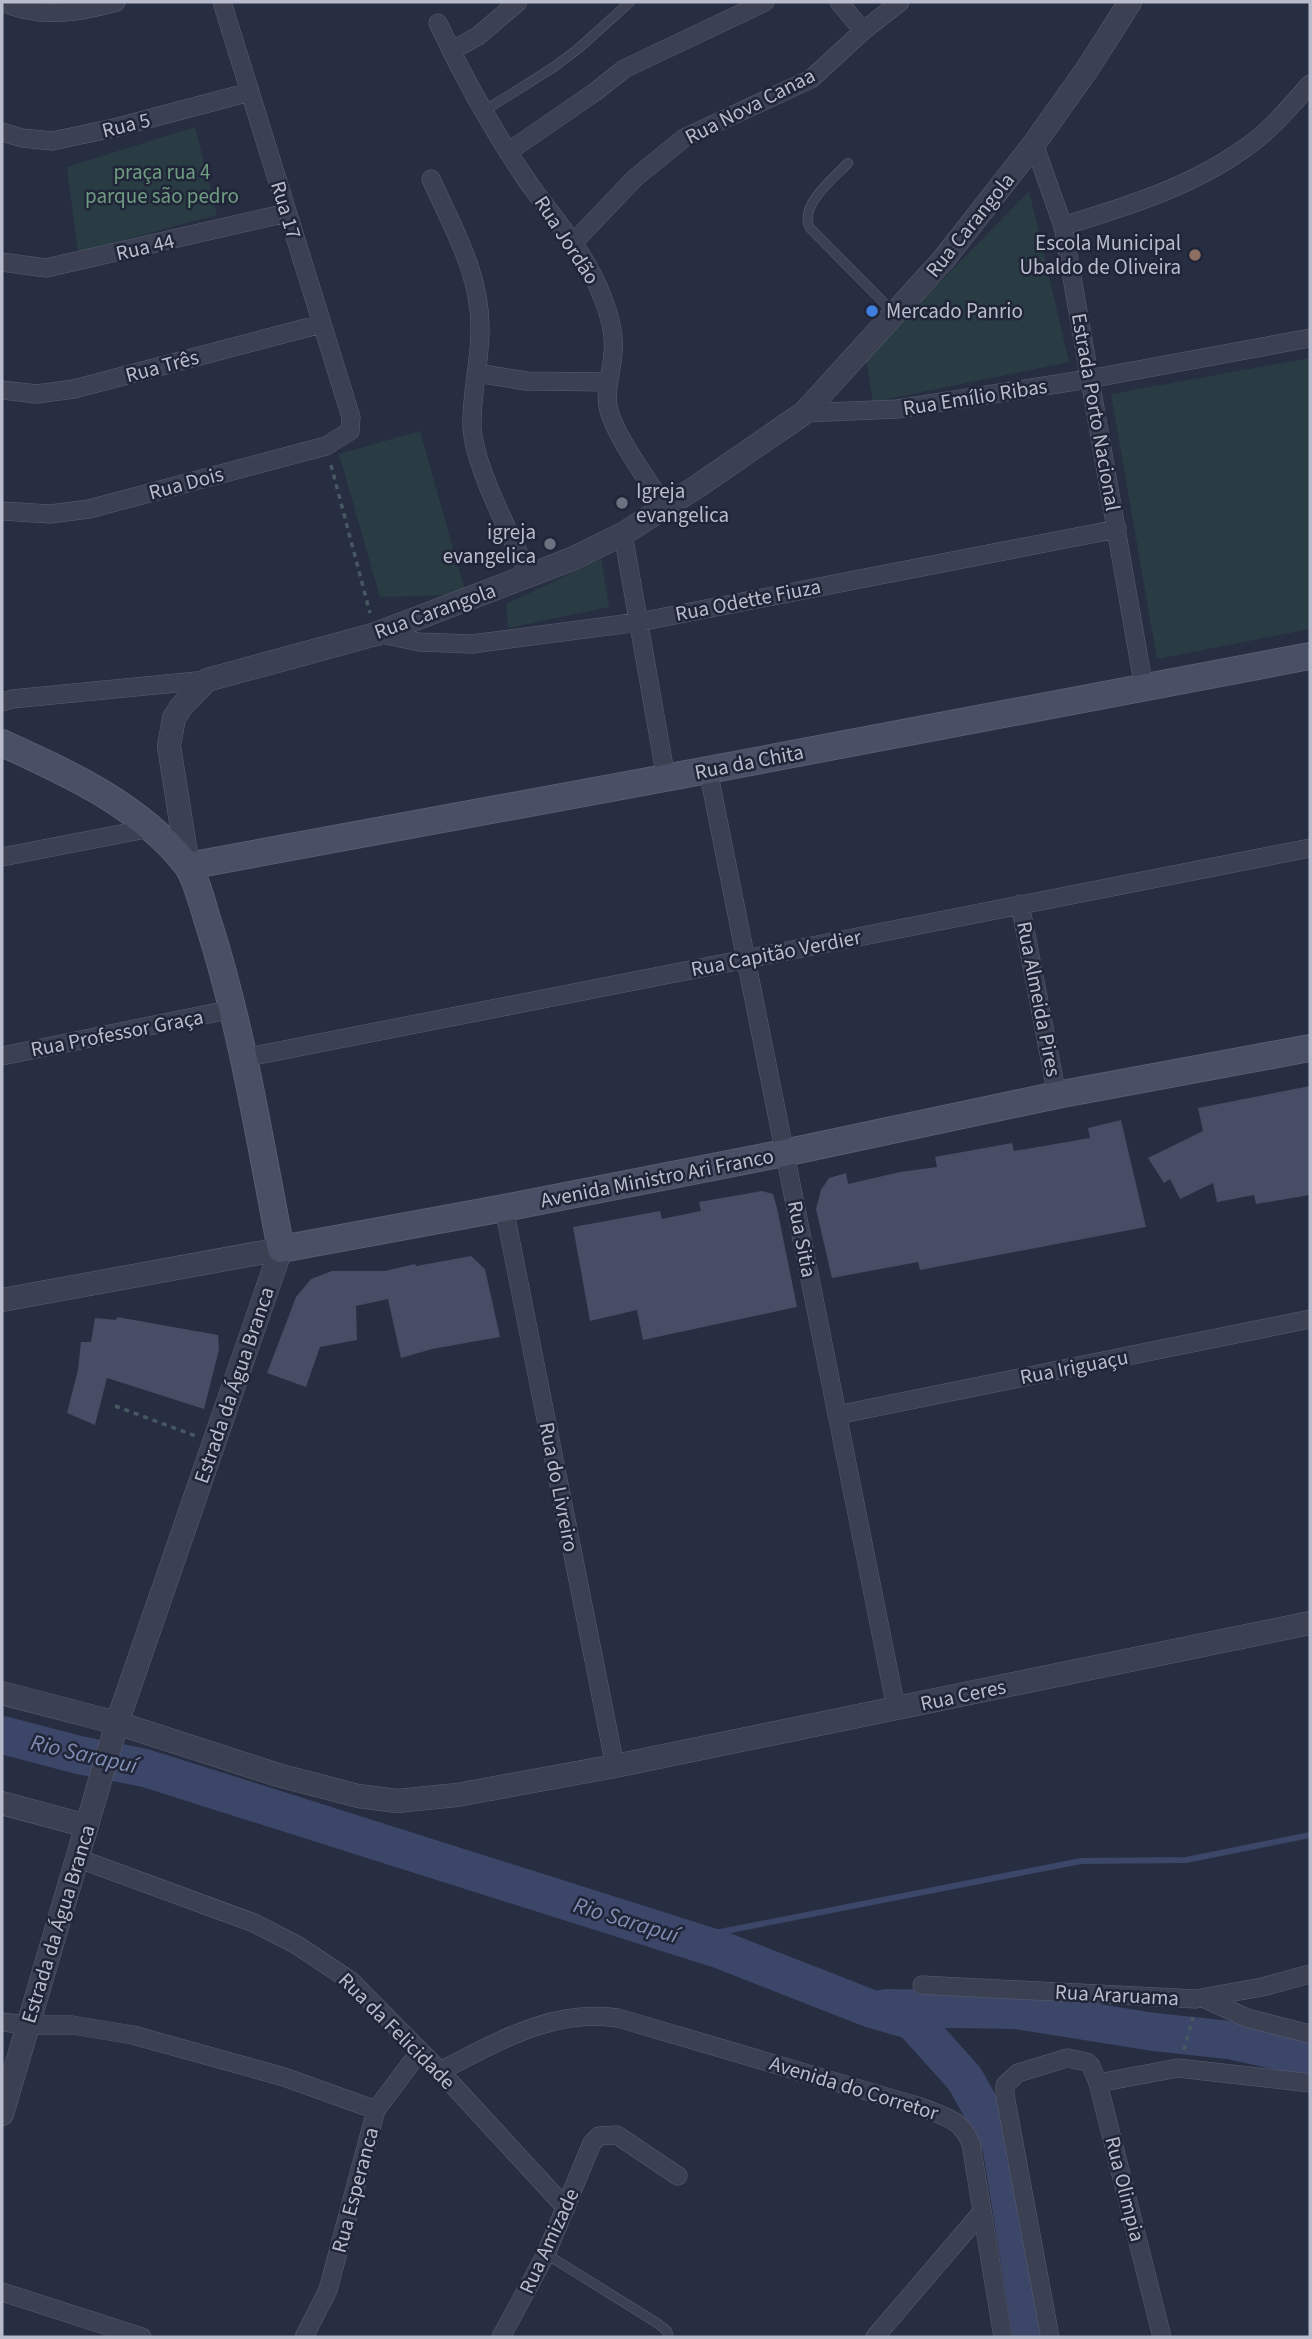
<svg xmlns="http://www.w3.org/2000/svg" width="1312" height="2339" viewBox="0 0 1312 2339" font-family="'Source Sans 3',sans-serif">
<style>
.green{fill:#293c43}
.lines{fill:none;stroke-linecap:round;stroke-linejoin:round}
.stream{stroke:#3b4669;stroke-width:6}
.river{stroke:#3b4669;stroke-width:38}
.building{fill:#464d64}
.service-casing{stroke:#595e6f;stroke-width:10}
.minor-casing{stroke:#595e6f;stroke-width:19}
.tertiary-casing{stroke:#595e6f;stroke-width:24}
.secondary-casing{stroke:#595e6f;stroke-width:28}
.path{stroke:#475960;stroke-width:3.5;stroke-dasharray:5 5;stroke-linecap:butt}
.service{stroke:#3b4152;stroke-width:9}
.minor{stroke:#3b4152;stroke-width:18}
.tertiary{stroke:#3b4152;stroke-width:23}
.secondary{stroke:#494f65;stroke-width:26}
.education-dot{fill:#8d6e63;stroke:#202538;stroke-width:2.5}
.shop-dot{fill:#3f7fe0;stroke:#202538;stroke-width:2.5}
.worship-dot{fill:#6b7280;stroke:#202538;stroke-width:2.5}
.labels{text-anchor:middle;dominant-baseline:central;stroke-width:5;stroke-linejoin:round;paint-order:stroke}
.street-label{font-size:21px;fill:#b8bccc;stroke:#202538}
.park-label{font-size:21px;fill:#6f9d82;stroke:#202538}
.poi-label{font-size:21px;fill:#b8bccc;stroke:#202538;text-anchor:end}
.water-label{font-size:23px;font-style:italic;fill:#808db3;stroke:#202538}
</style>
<rect width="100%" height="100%" fill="#272e42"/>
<path class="green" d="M195,127L217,215L78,252L67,167Z
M1029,191L1069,362L873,402L866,358Z
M1310,358V629L1157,659L1111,394Z
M420,431L465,591L451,595L380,597L339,454Z
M601,559L609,607L508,628L506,604Z"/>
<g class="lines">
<path class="stream" d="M654,1929L715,1933L1081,1861L1186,1860L1310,1835"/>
<path class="river" d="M2,1735L79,1755L145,1768L721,1950L869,2008L913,2021L965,2079L1001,2144L1032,2337
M886,2008L1016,2010L1154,2032L1229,2040L1310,2058"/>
</g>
<path class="building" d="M1310,1086V1195L1256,1204L1254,1195L1217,1202L1213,1183L1180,1199L1170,1179L1164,1183L1148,1158L1203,1131L1198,1108Z
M1121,1120L1146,1227L920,1270L918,1262L832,1278L816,1209L821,1190L829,1178L846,1173L848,1184L900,1172L937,1167L935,1157L1012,1143L1014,1151L1090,1138L1088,1128Z
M762,1191L773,1194L777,1208L797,1307L643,1340L637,1310L590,1321L573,1227L660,1211L662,1219L701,1211L699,1202Z
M471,1256L485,1269L500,1337L432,1349L401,1358L388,1299L356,1306L357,1340L320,1347L306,1387L267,1373L296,1297L311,1279L332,1271H385L415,1264L416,1266Z
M117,1317L218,1335L219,1350L204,1409L107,1378L95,1425L67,1413L78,1370L81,1342H91L95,1318L116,1320Z"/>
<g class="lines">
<defs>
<path id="service" d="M484,111L554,67L579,48L630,2
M848,163C834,178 798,206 810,228L894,313
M546,2254L657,2323L667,2331L669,2337"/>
<path id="minor" d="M2,2C40,19 77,13 116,2
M839,2L863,31
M438,23C464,79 495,134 530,185C556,221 586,254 602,296C609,313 615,335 613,353C612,371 605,388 608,406C612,432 650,483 665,507
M451,51L478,36L518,2
M2,132L22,138L52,141L114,128L250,92
M1034,144L1063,226L1144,688
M508,152L595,92L624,69L765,2
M431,179C453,228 481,275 480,330C480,362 471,395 472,427C474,467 512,537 529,576
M1063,226C1125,207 1191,187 1245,148C1270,131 1290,107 1310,84
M573,243L635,178L684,138L811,79L863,31L900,2
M2,262L46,268L287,213
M477,373L526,381L609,382
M2,390L37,394L74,389L321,324
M804,413L897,409L1089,379L1310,338
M2,511L50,514L89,509L326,446L350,431L351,417L222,2
M623,534L666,778
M377,633L419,642L472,644L639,622L1117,529
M2,702L12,699L207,680
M708,770L896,1708
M2,857L151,828
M1020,904L1057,1095
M2,1056L233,1009
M243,1058L1310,848
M504,1208L615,1766
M837,1415L1310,1319
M77,1858L254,1923L297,1945L351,1981L440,2071L566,2208
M922,1985L1196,1999L1262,1987L1310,1974
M1203,1998L1247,2018L1310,2034
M2,2022L27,2025H72L133,2035L284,2077L376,2110
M440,2071C496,2043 552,2008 618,2018L921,2107C945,2117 962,2119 971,2144L1003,2337
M1098,2083L1178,2068L1310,2083
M2,2292L142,2337
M304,2337L328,2290L376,2110L420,2051
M501,2337L546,2254L592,2143L599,2136L617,2135L678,2176
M875,2337L982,2212
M1050,2337L1005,2095V2085L1018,2073L1067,2058L1087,2062L1091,2066L1098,2083L1162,2337"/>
<path id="tertiary" d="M188,866L169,746L174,718L181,707L207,680L376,634L572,559L623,534L698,486L804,413L944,259L1034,144L1088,68L1130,2
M2,1300L281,1249L117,1723L2,2114
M2,1693L117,1723L278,1775L358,1796L397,1801L457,1795L615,1766L1310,1623
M2,1803L87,1826"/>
<path id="secondary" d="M2,743C68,773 139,805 186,864C197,878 204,911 210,928C243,1033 260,1142 281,1249L504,1208L784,1153L1057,1095L1310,1048
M188,866L708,770L1310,656"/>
</defs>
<use href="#service" class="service-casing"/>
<use href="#minor" class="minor-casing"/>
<use href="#tertiary" class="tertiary-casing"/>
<use href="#secondary" class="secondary-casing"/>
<path class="path" d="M331,465L370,613
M115,1406L196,1436
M1184,2050L1193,2017"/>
<use href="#service" class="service"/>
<use href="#minor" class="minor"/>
<use href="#tertiary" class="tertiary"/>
<use href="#secondary" class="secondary"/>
</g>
<circle class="education-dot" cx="1195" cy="255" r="7"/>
<circle class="shop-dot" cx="872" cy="311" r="7"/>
<g class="worship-dot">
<circle cx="622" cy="503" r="7"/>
<circle cx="550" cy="544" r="7"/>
</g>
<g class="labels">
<g class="street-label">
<text transform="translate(750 106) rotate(-27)">Rua Nova Canaa</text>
<text transform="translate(126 125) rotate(-14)">Rua 5</text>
<text transform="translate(286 210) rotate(73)">Rua 17</text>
<text transform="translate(970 225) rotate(-51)">Rua Carangola</text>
<text transform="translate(567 240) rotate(57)">Rua Jordão</text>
<text transform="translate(145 247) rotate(-13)">Rua 44</text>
<text transform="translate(162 366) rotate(-15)">Rua Três</text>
<text transform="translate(975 397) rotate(-9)">Rua Emílio Ribas</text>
<text transform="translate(1096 412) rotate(80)">Estrada Porto Nacional</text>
<text transform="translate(186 483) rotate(-15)">Rua Dois</text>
<text transform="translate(748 600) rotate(-11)">Rua Odette Fiuza</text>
<text transform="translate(435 611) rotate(-20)">Rua Carangola</text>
<text transform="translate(749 762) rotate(-11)">Rua da Chita</text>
<text transform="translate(776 953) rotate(-11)">Rua Capitão Verdier</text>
<text transform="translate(1039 999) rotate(79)">Rua Almeida Pires</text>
<text transform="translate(117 1033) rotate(-11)">Rua Professor Graça</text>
<text transform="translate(657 1178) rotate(-11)">Avenida Ministro Ari Franco</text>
<text transform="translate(802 1239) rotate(79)">Rua Sitia</text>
<text transform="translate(1074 1367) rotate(-11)">Rua Iriguaçu</text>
<text transform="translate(234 1385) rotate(-71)">Estrada da Água Branca</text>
<text transform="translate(559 1487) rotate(79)">Rua do Livreiro</text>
<text transform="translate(963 1695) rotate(-12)">Rua Ceres</text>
<text transform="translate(58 1924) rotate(-73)">Estrada da Água Branca</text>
<text transform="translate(1117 1995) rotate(3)">Rua Araruama</text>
<text transform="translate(397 2031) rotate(45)">Rua da Felicidade</text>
<text transform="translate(854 2088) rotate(17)">Avenida do Corretor</text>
<text transform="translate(1125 2189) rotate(76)">Rua Olimpia</text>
<text transform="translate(355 2190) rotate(-75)">Rua Esperanca</text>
<text transform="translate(549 2241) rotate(-65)">Rua Amizade</text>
</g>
<g class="park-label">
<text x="162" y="172">praça rua 4<tspan x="162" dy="24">parque são pedro</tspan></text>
</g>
<g class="poi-label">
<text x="1181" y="243">Escola Municipal<tspan x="1181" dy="24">Ubaldo de Oliveira</tspan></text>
<text x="886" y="311" text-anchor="start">Mercado Panrio</text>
<text x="636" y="491" text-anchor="start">Igreja<tspan x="636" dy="24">evangelica</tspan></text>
<text x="536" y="532">igreja<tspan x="536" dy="24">evangelica</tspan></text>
</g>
<g class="water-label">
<text transform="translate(84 1754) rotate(13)">Rio Sarapuí</text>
<text transform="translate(626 1920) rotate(17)">Rio Sarapuí</text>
</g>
</g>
<rect width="1312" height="2339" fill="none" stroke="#b8bccc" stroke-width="7"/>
</svg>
